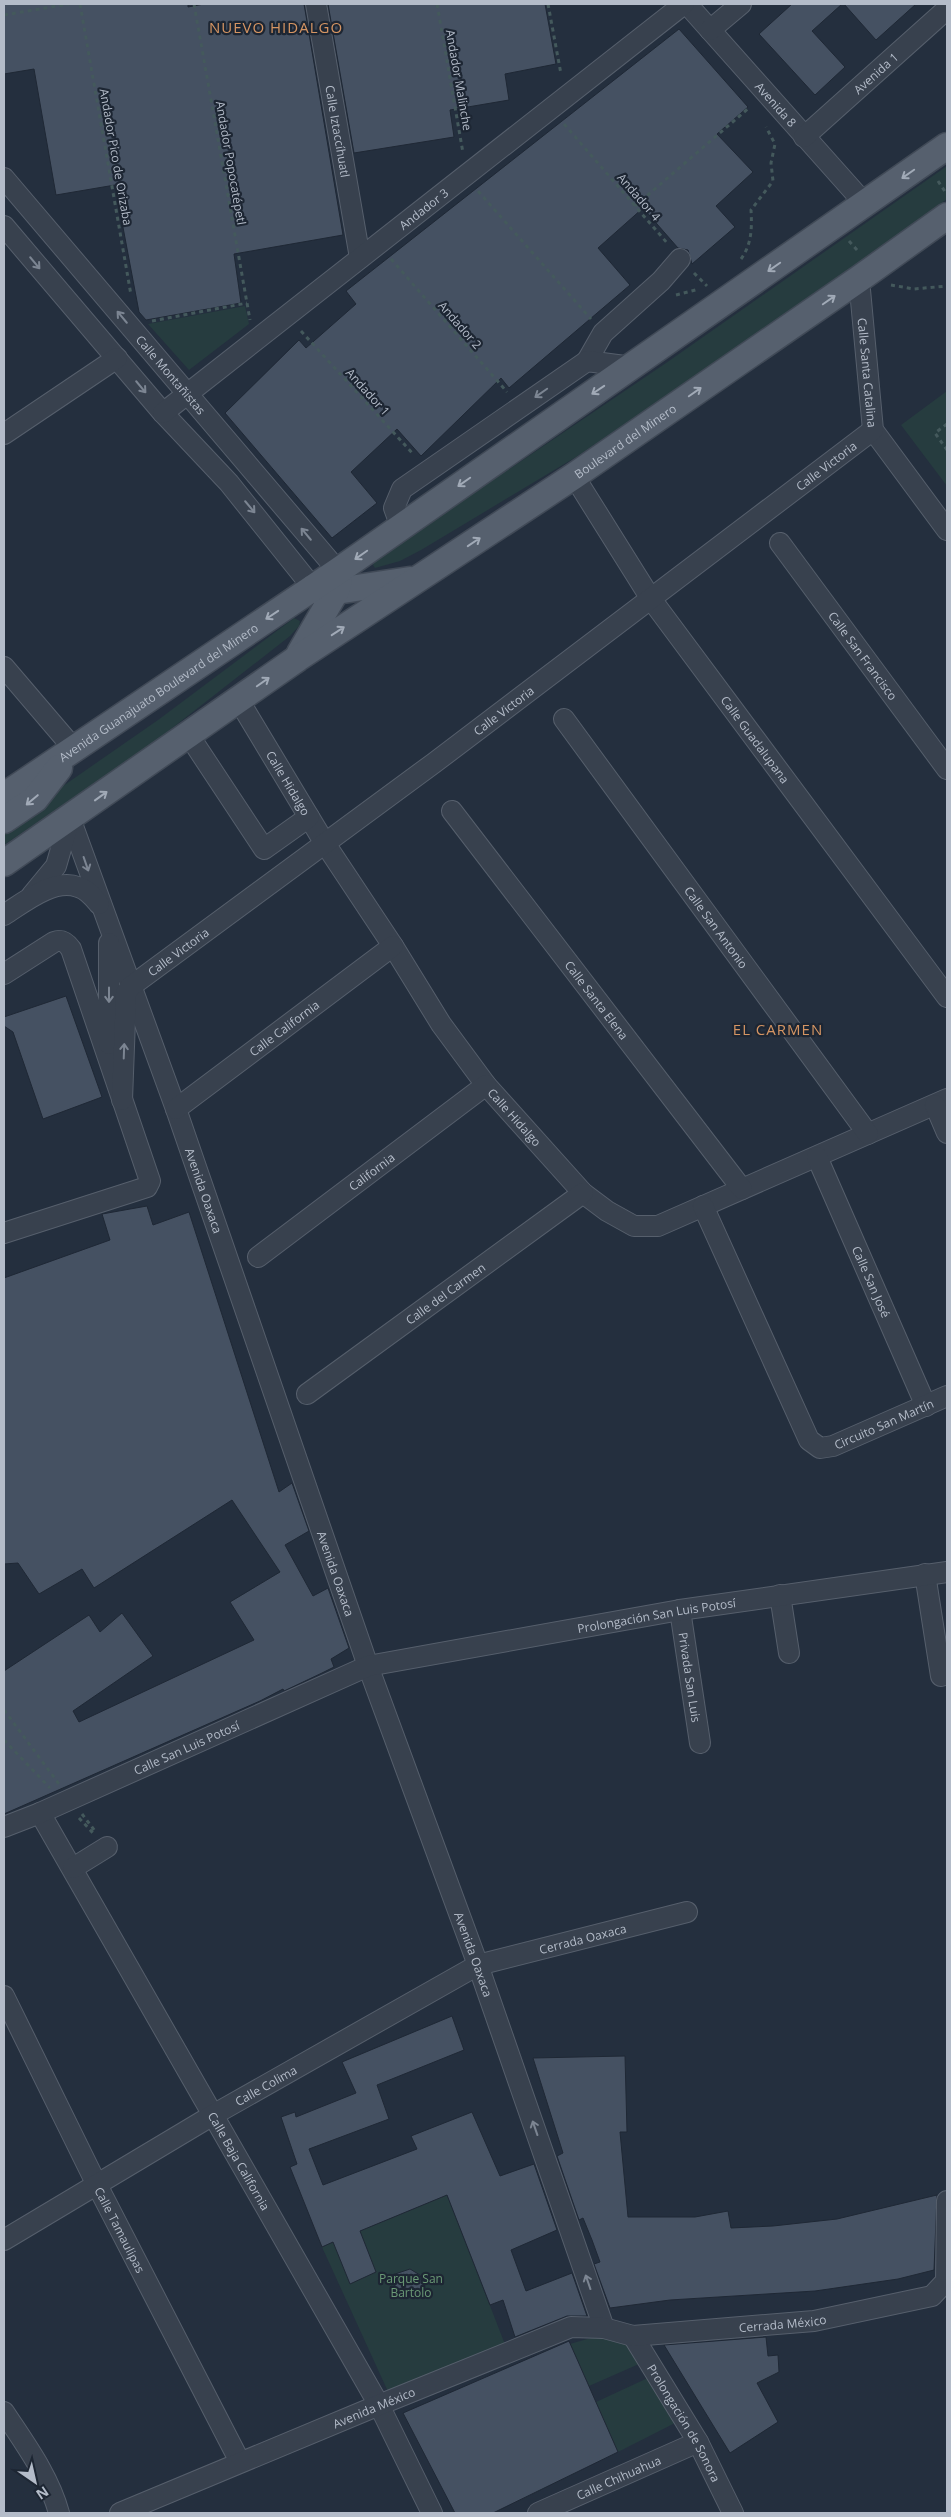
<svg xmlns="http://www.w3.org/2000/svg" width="951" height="2517" viewBox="0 0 951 2517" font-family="'Open Sans',sans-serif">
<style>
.green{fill:#263c3f}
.building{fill:#455162;stroke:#1f2835}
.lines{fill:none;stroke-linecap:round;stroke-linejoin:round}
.minor-casing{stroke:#565f6c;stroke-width:22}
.major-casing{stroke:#414a57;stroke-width:29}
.path{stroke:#44595c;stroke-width:3;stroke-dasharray:4 4;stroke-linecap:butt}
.minor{stroke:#38414e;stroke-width:20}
.major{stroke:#56606e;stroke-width:26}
.oneway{stroke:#a1aab7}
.oneway2{stroke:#7c8592}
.labels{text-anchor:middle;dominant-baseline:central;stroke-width:4.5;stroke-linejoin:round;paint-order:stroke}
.street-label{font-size:12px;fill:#b4bcc9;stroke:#1d2633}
.park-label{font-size:12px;fill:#6b9a76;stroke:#1d2633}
.quarter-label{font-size:15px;letter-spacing:1px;fill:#d59563;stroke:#1d2633}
</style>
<rect width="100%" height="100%" fill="#242f3e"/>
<path class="green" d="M947,166V199L805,302L576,457L421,550L400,561L375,568L373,565L375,560L666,363Z
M245,306L249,324L189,370L148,324Z
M947,391V486L901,425Z
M294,618L300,621L299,626L290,636L148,747L4,845V827L158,720Z
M447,2195L506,2347L390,2396L322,2247Z
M604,2334L629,2346L639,2364L589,2386L570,2344Z
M650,2377L677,2422L618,2452L596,2402Z"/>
<path class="building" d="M4,4H188V7L204,4H304L343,235L234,254L241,303L146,320L139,312L115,185L56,195L34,69L4,74Z
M328,4H545L556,64L505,74L509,100L450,110L454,137L354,153Z
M792,4H842L812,31L845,67L815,95L759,34Z
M844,4H916L876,40Z
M679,29L748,107L717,134L753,172L716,206L735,227L692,264L688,250L678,248L643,208L598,248L630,285L509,388L501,378L421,456L397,429L351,472L377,503L332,538L225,413L299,340L306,348L356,304L346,291Z
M66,996L102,1097L43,1119L13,1032L4,1026V1017Z
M147,1206L153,1225L189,1212L279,1492L292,1483L309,1531L285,1545L313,1596L328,1588L349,1648L331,1659L334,1667L322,1673L284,1691L283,1689L260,1701L4,1814V1671L89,1615L100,1632L122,1613L153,1656L73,1711L79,1722L254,1640L230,1602L280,1572L232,1500L94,1588L82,1569L39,1594L18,1563L4,1564V1278L110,1240L102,1214Z
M452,2016L464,2050L377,2085L389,2119L309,2149L323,2185L417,2149L411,2136L472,2112L500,2176L534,2164L557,2230L511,2250L526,2291L572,2273L587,2316H567L515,2337L503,2300L490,2305L447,2195L360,2231L376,2272L350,2284L333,2242L322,2247L290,2167L297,2164L281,2117L295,2112L296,2117L356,2093L342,2062Z
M625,2056L627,2132H620L628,2217H695L728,2211L731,2228L773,2226L837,2219L937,2195L934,2270L898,2279L815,2291L670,2300L610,2308L594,2264L600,2262L592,2240L583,2218L579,2220L557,2156L563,2153L533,2058Z
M410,2269L420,2275L424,2286L418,2296L407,2298L397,2293L392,2275Z
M766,2337L768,2356L778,2355L779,2372L757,2383L778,2422L730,2453L664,2345Z
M569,2341L618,2452L493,2513H455L403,2413Z"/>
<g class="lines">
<defs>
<g id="minor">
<path id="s1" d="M316,4L360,258"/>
<path id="s2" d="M687,4L865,204"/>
<path d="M710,30L741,4"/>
<path id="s3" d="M804,137L947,9"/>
<path id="s4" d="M4,178L338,571"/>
<path d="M4,226L163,413L229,483L313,588"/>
<path id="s5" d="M859,279L873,430L947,530"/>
<path d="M587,361L603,333L661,281L680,259"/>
<path id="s6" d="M163,413L684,4"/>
<path d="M4,434L117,358"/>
<path id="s7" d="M574,476L651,599L947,997"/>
<path d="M401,527L394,508L402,489L587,361L632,367"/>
<path id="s8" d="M780,543L947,769"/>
<path d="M4,667L74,749"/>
<path id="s9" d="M238,699L324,842L393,946L441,1024L486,1085L583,1193L607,1211L634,1226H658L947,1099"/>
<path id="s10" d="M564,719L868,1134"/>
<path d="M188,734L264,849L309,817"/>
<path id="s11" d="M452,811L742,1189"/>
<path id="s12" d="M70,818L176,1109L368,1666L478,1965L604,2328"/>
<path d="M32,895L56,866L70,818"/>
<path d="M4,915C23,903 53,878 78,887C87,889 93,897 99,904"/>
<path d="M4,974L54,942C62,939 66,942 71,949L150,1181L147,1187L4,1233"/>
<path d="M109,1044V943"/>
<path id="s13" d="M122,1100L126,993L130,987L434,763L873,430"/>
<path d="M935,1105L947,1133"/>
<path id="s14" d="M176,1109L393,946"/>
<path id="s15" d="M817,1157L926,1406"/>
<path id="s16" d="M703,1206L809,1440L820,1448L833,1446L947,1396"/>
<path id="s17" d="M258,1257L486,1085"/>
<path id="s18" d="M307,1394L583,1193"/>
<path d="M925,1574L941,1676"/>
<path d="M780,1595L789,1653"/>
<path id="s19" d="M680,1610L700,1743"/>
<path id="s20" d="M40,1813L379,2405L432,2513"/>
<path id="s21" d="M4,1827L40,1813L368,1666L680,1610L947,1572"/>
<path d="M73,1868L107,1847"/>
<path id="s22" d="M4,1996L96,2183L240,2462"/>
<path id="s23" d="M4,2240L213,2115L478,1965L687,1912"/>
<path id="s24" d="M633,2336L698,2442L733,2513"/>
<path d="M4,2412C25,2444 49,2476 59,2513"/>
<path id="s25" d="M120,2513L379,2405L571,2327L604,2328L633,2336L814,2321L932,2296L946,2281L947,2201"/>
<path id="s26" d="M538,2513L698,2442"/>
</g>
<g id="major">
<path d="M313,588L323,593L410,580"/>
<path d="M300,653L336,591L339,580"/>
<path id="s27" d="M4,796L338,571L947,146"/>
<path d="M4,820L35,799L59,768"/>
<path id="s28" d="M4,863L298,658L574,476L859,279L947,216"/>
</g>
</defs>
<use href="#minor" class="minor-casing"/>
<use href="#major" class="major-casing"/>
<path class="path" d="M80,4L131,295
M194,4L250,320
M437,4L463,153
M548,4L561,74
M4,15L69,4
M564,124L668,244
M938,181L946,193
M478,191L591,319
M635,206L750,107
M849,241L858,251
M391,259L507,392
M741,259C752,244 752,227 751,210L773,181L771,163L775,144L766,127
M694,273L707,286
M891,285L914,289L947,286
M676,295L699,289
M152,321L247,303
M301,331L414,455
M947,424L935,433L947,450
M4,1710L59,1784
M4,1740L50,1788
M82,1814L95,1831
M79,1818L93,1833"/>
<use href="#minor" class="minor"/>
<use href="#major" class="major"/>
</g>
<defs><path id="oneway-shaft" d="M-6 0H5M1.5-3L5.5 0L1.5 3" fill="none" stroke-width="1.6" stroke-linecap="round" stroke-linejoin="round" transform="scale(1.25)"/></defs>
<g class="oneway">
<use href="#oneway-shaft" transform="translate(908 174) rotate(145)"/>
<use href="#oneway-shaft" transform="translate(774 267) rotate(145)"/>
<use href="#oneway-shaft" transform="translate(829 300) rotate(-35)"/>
<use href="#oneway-shaft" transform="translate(598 390) rotate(146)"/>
<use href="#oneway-shaft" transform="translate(695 392) rotate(-35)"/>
<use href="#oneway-shaft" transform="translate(464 482) rotate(145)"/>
<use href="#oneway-shaft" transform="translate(474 542) rotate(-34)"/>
<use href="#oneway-shaft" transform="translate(361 555) rotate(145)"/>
<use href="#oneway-shaft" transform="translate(272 615) rotate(146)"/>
<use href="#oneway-shaft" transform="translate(338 631) rotate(-33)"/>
<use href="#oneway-shaft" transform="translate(263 682) rotate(-35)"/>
<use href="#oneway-shaft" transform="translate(101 796) rotate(-36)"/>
<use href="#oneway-shaft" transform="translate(32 800) rotate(140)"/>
</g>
<g class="oneway2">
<use href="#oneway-shaft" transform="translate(35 263) rotate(50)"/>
<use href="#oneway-shaft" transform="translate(122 317) rotate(-130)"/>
<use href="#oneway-shaft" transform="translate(141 387) rotate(50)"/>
<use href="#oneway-shaft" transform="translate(541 393) rotate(145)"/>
<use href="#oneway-shaft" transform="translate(250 507) rotate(50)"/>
<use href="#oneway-shaft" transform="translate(306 534) rotate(-130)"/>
<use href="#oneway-shaft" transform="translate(86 864) rotate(71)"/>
<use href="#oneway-shaft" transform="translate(109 995) rotate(90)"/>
<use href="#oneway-shaft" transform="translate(124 1051) rotate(-88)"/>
<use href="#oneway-shaft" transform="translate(535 2128) rotate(-109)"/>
<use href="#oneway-shaft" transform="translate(588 2282) rotate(-109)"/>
</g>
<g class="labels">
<g class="street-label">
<text stroke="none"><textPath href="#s3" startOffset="96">Avenida 1</textPath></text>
<text transform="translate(459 80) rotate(80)">Andador Malinche</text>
<text stroke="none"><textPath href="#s2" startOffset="134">Avenida 8</textPath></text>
<text stroke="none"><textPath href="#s1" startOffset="129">Calle Iztaccíhuatl</textPath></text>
<text transform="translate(116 157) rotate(80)">Andador Pico de Orizaba</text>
<text transform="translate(231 163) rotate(80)">Andador Popocatépetl</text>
<text transform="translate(639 197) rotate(49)">Andador 4</text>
<text stroke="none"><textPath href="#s6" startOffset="331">Andador 3</textPath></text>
<text transform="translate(460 325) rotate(49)">Andador 2</text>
<text stroke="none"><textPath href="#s5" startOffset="94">Calle Santa Catalina</textPath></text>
<text stroke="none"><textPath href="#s4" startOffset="258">Calle Montañistas</textPath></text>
<text transform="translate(368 392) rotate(48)">Andador 1</text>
<text stroke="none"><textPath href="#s28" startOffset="751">Boulevard del Minero</textPath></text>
<text stroke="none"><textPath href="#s13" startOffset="984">Calle Victoria</textPath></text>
<text stroke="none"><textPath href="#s8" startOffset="140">Calle San Francisco</textPath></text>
<text stroke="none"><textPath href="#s27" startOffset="186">Avenida Guanajuato Boulevard del Minero</textPath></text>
<text stroke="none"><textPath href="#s13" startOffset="579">Calle Victoria</textPath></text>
<text stroke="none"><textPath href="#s7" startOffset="320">Calle Guadalupana</textPath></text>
<text stroke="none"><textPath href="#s9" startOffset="98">Calle Hidalgo</textPath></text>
<text stroke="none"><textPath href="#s10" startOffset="258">Calle San Antonio</textPath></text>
<text stroke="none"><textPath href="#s13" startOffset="174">Calle Victoria</textPath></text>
<text stroke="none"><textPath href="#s11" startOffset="238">Calle Santa Elena</textPath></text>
<text stroke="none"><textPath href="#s14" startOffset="135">Calle California</textPath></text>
<text stroke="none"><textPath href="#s9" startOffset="502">Calle Hidalgo</textPath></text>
<text stroke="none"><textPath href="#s17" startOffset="142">California</textPath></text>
<text stroke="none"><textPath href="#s12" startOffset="396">Avenida Oaxaca</textPath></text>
<text stroke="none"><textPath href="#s15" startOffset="136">Calle San José</textPath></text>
<text stroke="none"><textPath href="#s18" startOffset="171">Calle del Carmen</textPath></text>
<text stroke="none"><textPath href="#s16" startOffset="339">Circuito San Martín</textPath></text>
<text stroke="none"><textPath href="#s12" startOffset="801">Avenida Oaxaca</textPath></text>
<text stroke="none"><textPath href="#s21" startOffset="691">Prolongación San Luis Potosí</textPath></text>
<text stroke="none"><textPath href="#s19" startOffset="68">Privada San Luis</textPath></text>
<text stroke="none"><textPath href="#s21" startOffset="199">Calle San Luis Potosí</textPath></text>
<text stroke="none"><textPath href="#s23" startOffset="656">Cerrada Oaxaca</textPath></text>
<text stroke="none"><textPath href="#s12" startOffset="1206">Avenida Oaxaca</textPath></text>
<text stroke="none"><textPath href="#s23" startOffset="304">Calle Colima</textPath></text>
<text stroke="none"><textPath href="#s20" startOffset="401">Calle Baja California</textPath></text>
<text stroke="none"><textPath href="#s22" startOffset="261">Calle Tamaulipas</textPath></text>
<text stroke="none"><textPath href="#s25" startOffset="701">Cerrada México</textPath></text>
<text stroke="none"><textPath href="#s25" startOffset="275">Avenida México</textPath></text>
<text stroke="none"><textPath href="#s24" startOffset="101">Prolongación de Sonora</textPath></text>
<text stroke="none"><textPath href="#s26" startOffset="88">Calle Chihuahua</textPath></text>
</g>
<g class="park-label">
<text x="411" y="2278">Parque San<tspan x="411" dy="14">Bartolo</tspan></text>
</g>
<g class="quarter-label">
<text x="276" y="27">NUEVO HIDALGO</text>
<text x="778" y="1029">EL CARMEN</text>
</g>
</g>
<rect width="951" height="2517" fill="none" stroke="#b4bcc9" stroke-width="10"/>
<g transform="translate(35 2482) rotate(146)" stroke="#1d2633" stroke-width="4" paint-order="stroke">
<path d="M0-4L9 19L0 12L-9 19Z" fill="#b4bcc9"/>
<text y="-8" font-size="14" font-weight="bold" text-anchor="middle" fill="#b4bcc9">N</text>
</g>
</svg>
